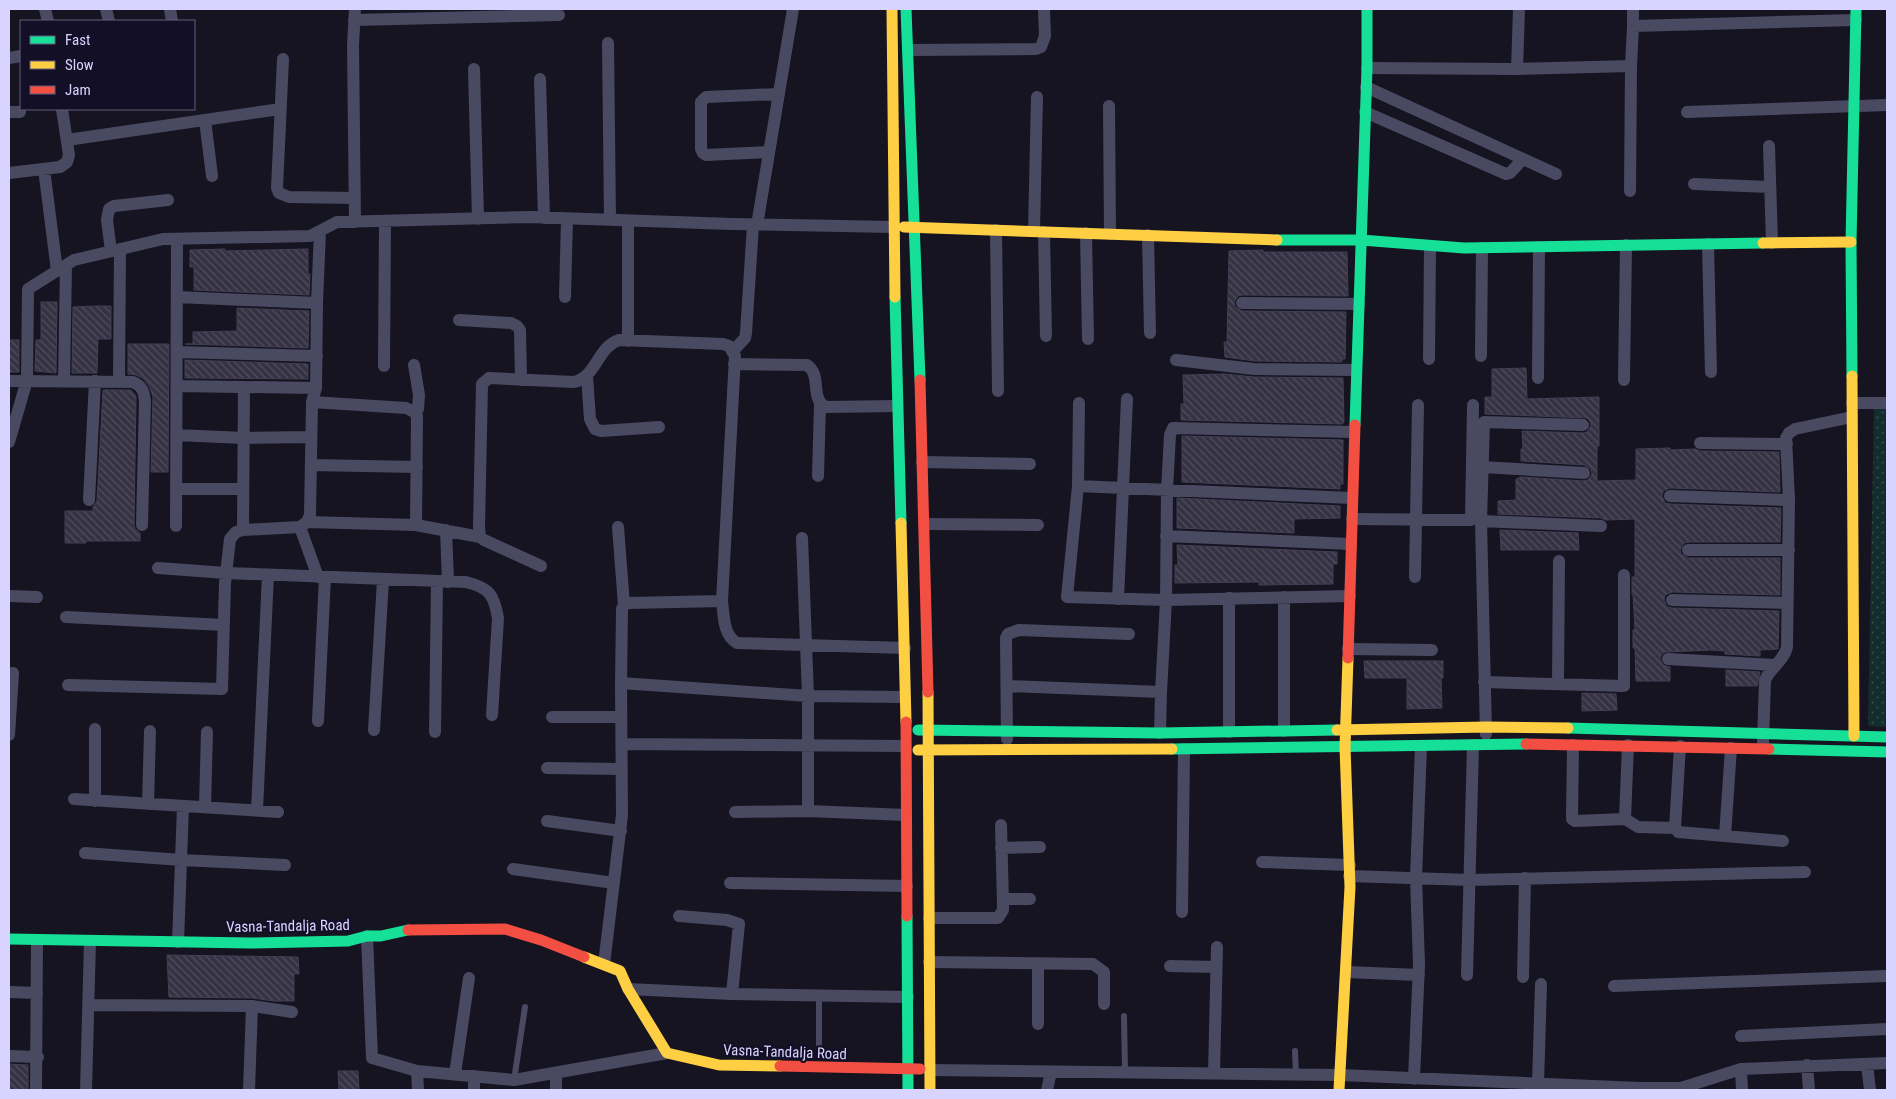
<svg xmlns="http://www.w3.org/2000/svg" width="1896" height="1099" viewBox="0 0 1896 1099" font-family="'Roboto Condensed',sans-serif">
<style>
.grass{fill:url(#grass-dots)}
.building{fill:url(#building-back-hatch);stroke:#433f54}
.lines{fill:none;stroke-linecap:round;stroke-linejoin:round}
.lane{stroke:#4a4962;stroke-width:6}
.street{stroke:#4a4962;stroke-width:12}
.fast{stroke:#16e098;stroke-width:11}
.slow{stroke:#ffcf43;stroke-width:11}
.jam{stroke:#f24e42;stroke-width:11}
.labels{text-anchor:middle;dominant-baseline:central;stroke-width:4.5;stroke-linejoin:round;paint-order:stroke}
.street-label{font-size:15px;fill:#d9d4ff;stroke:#130f26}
</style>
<defs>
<pattern id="grass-dots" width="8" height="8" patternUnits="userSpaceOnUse" patternTransform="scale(1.25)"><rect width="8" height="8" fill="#132c2d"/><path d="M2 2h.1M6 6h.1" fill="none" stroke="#354a4c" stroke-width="1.8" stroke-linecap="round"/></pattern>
<pattern id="building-back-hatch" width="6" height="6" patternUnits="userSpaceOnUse" patternTransform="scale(1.25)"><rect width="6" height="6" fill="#343243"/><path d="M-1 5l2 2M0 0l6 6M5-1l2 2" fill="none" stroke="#514f5f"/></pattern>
</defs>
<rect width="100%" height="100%" fill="#161421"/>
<path class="grass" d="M1874,409H1887V727L1868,726Z"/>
<path class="building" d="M225,249V251L308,249V274H310L309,295L194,290V267H190V250Z
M1263,250V252H1347L1348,296L1242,295L1238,296L1234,302L1235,307L1242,311L1346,312L1345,359H1342V362L1255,361L1225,357L1224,342H1227L1229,251Z
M41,302H57L56,373L35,371L36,340H41Z
M96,306H111V339H98L97,373H72L73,307Z
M237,308L309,311L308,348L185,344H193V332L237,331Z
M9,340H19V372H9Z
M128,344H169L168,472H151L153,396L149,386L144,379L136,375L128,374Z
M185,360L308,364V379L185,378Z
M1526,368L1527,399L1599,397V446H1597V481L1636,480V449L1670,448V450L1695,449L1700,451L1779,452L1780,492L1670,488L1663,491L1662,496L1665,503L1670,504L1781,508L1780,542H1688L1684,543L1680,550L1681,554L1688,558H1780V595L1672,592L1665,595L1664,600L1667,607L1672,608L1779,611L1778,649L1760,650V656L1725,654V651L1712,650L1665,652L1661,655L1660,659L1663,665L1670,667V681H1636L1635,648H1633V630H1635L1633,595H1632V577H1635V519L1606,520L1601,518L1498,514V501L1516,500V479L1521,477L1584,481L1588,480L1592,474L1591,469L1584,465L1521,461V449H1523L1522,431L1583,433L1587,432L1591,426L1590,421L1587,418L1485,414V397H1492V369Z
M1225,374L1254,377L1343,378L1344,422L1342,424L1181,420V404H1184L1183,375Z
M103,390H131L136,396L134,525L135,529L140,533V541H86V543H65V511H93V507L97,501Z
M1182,436L1343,440V484H1340V489L1182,482Z
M1177,498L1340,506V518L1294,519V533L1177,528Z
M1500,530L1578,533L1579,550H1501Z
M1177,545L1337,552V564H1333V584L1259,585V582L1175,583V565H1178Z
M1364,661H1443V678H1441L1442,708L1407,709V678H1365Z
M1726,670L1760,672L1757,686H1726Z
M1582,693L1616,694L1617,710L1582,711Z
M167,955L298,957L299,974H294V1001H274L252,998L169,997Z
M9,1064L28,1065V1090H9Z
M338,1071H358L359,1090H339Z"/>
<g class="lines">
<path class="lane" d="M1124,1016L1125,1071
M819,1045V995
M1295,1051L1296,1075
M514,1080L525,1007"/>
<path class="street" d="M45,9L48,21
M106,9L109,21
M170,9L172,21
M355,9L353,45L355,222
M1633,9V26
M354,20L559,15
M608,43L610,220
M908,50L1036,49L1041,47L1045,36L1044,9
M9,58L21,56
M283,59L277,188L279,193L289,197L355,198
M1367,68L1517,69L1631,66L1633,26L1856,20
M474,69L478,219
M1517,69L1519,9
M540,79L544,218
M1366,87L1556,174
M1109,106L1110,234
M9,112H20
M1365,112L1506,174L1510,173L1523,159
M1687,112L1887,105
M205,120L212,176
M67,140L280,109
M1769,146L1772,243
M769,152L706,155L703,153L701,149V102L706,97L778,94
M44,169L57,271
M9,173L60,167L67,162L69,155L62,109
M1694,184L1770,187
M1630,191L1631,66
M628,221V341
M757,225L793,9
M996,230L998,391
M1034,231L1037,97
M1044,232L1046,336
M1086,233L1088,339
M1148,235L1150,333
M1708,244L1711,372
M111,251L107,220L109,209L114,206L168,200
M177,297L317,303
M565,297L567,219
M1242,303L1359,304
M459,320L511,323L517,326L520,330L521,380
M733,351L745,338L746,333L753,225
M177,352L317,356
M1481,356L1482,248
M1429,359L1430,246
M1176,360L1254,369L1356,370
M734,364L807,365C822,375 810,398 825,407L897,406
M414,365L419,395L418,409L414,412
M384,366L385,221
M587,376L590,419L595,429L601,431L659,427
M1538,378L1539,247
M1624,380L1626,245
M9,381L133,382C142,386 144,391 145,401L142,525
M64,381L66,265
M119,382L120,249
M177,386L316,388
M312,402L406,408L414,412L417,416L416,525
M1079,403L1078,486L1067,597L1166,600L1167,490L1170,435L1173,428L1354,432
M1852,403H1887
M176,435L244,438L311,437
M9,442L27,380L28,289L74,260L163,239L310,236L337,222L530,217L732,224L893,227
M1700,443L1787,444
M922,462L1030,464
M311,465L417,467
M1482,467L1584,473
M818,476L820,404
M1078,486L1352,498
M176,489H243
M1670,496L1789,500
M89,500L95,381
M1352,519L1471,520L1473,405
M1481,521L1601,526
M307,522L416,525L480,537
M924,524L1038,525
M176,526L177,239
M300,527L318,577
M618,527L624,605
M243,530L244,387
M446,530L448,582
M1166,536L1351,544
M802,538L808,696V811
M1688,550H1789
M541,566L484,540L480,537L479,527L482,384L489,378L574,382C597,377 597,347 619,340L723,344L729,346L735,356L722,601C724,616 723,635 737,643L905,648
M158,568L226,573L466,582C490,588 494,595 498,618L492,715
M1415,577L1418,405
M9,596L37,597
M1229,598V732
M1118,599L1127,399
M1672,600L1787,603
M66,617L224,625
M1348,649L1432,650
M1668,659L1775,665
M1484,682L1624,686V575
M621,683L808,696L904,697
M1558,684L1559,561
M68,685L222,689L225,583L230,539L236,532L243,530L300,527L307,522L310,515L312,402L316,388L317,303L320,231
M1007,686L1161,692L1166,600L1350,596
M552,717H621
M318,721L325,577
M374,730L383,580
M1284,731V597
M435,732L437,582
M1160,733L1161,692
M1486,734L1481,521L1484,422L1583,425
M9,735L13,673
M1007,739L1006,638L1008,634L1019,630L1129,634
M1763,742L1765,680C1770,668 1784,661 1787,647L1789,500L1786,438L1789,433L1795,429L1852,417
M622,744L905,746
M1573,745L1572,819L1575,821L1625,819L1638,827L1675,828L1680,746
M547,768L622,769
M74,799L278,812
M95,801V729
M148,804L150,731
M205,807L207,732
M257,810L268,575
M735,812L808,811L906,815
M1625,819L1628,745
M547,821L621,831
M1675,828L1678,832L1783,841
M1725,836L1731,748
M1001,848L1040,847
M85,853L181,860L285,865
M1262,862L1350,865
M513,869L614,883
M1349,876L1470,880L1805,872
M730,883L907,886
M1003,899H1030
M1182,912L1184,749
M679,916L727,920L739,924L732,994
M929,918H998L1003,910V904L1001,825
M367,936L372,1058L417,1071L514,1080L667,1053
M178,942L183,806
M929,962L1093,964L1104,972V1004
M604,964L622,815L621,683L622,609L624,605L628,603L722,601
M1038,964V1024
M1170,966L1216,967
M1346,972L1419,975
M1467,975L1473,745
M1523,977L1525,878
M1614,986L1887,976
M628,989L732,994L908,997
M9,992L37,993
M89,1005L252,1006L292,1012
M1741,1036L1887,1029
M9,1056L38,1057
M1867,1064L1870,1090
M1807,1065L1809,1090
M1741,1069L1742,1090
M929,1070L1341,1075L1639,1088H1681L1741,1069L1887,1063
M417,1071L418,1090
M1214,1073L1217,947
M455,1074L469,978
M474,1076V1090
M1414,1079L1419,964L1416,878L1421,746
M1538,1084L1541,984
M36,1090L37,940
M86,1090L90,941
M249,1090L252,1006
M556,1090V1073
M1047,1090L1051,1072"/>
<path class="fast" d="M906,9L920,380
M1277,240H1361L1464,248L1763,243
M895,297L901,523
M1852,376L1851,242L1856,9
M1355,425L1367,68V9
M1568,728L1887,737
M918,730L1160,733L1337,730
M1172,749L1526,744
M1769,749L1887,752
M907,916L908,1090
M9,939L250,943L348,941L367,936H381L408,930"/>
<path class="slow" d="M892,9L895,297
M904,227L1277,240
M1763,243L1851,242
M1852,376L1854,736
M901,523L906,722
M928,692L930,1090
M1337,730L1486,727L1568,728
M918,750L1172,749
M584,957L620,971L628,989L667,1053L719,1065L780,1066
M1339,1090L1350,887L1345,747L1348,658"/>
<path class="jam" d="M920,380L928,692
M1348,658L1355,425
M906,722L907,916
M1526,744L1769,749
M408,930L505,929L541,940L584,957
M780,1066L920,1069"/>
</g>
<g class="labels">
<g class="street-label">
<text transform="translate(288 926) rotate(-1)">Vasna-Tandalja Road</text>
<text transform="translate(785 1052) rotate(2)">Vasna-Tandalja Road</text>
</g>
</g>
<rect width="1896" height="1099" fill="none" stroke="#d9d4ff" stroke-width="20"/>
<rect x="20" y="20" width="175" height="90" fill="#130f26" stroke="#625e7d"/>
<rect x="30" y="36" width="25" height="8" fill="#16e098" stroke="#625e7d"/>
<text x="65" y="45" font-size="15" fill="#d9d4ff">Fast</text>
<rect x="30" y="61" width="25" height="8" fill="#ffcf43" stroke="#625e7d"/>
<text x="65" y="70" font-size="15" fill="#d9d4ff">Slow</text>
<rect x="30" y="86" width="25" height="8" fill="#f24e42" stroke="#625e7d"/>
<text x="65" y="95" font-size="15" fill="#d9d4ff">Jam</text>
</svg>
